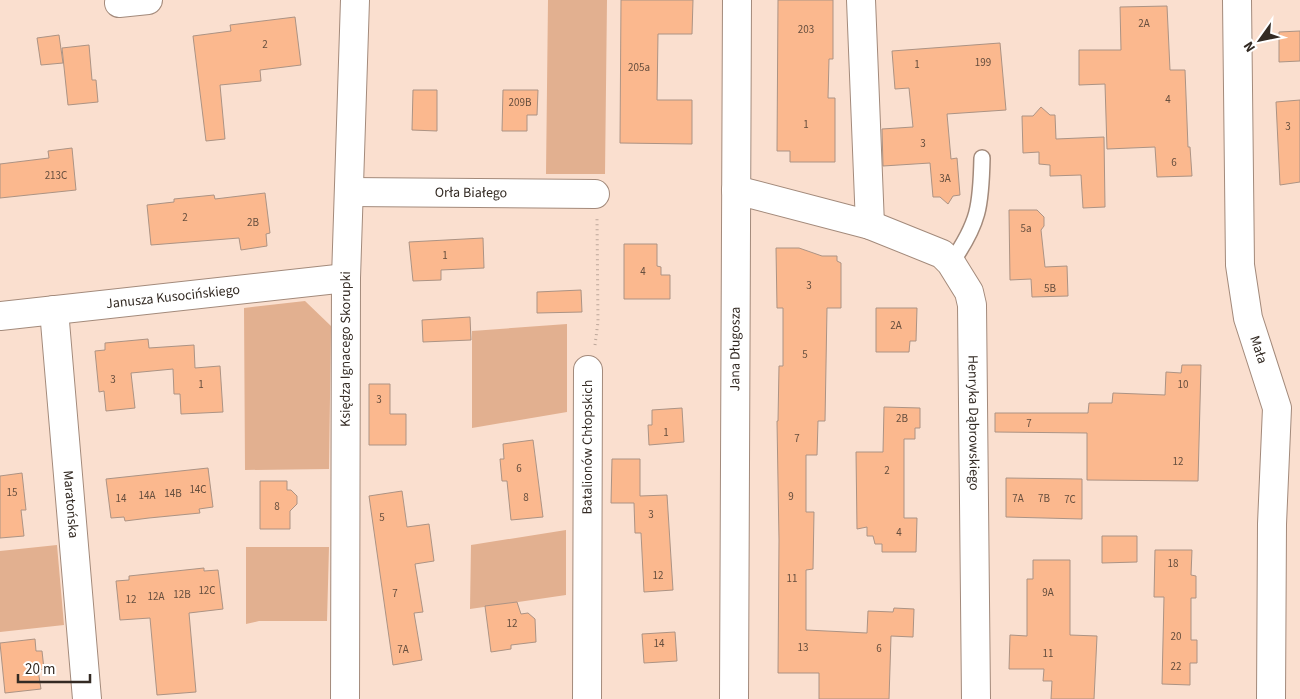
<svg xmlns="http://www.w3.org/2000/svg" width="1300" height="699" viewBox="0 0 1300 699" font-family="'Source Sans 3',sans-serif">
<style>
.green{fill:#e2b090}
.building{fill:#fbb88e;stroke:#ac9384}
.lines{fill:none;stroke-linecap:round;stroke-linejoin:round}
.service-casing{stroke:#a38a7b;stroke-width:18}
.minor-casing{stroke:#a38a7b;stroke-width:30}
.path{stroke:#bda79a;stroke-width:3;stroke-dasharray:1 4;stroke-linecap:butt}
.service{stroke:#fff;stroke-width:15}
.minor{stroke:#fff;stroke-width:28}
.labels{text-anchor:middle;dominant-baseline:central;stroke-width:4.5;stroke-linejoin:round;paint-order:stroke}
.number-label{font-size:11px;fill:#654e3e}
.street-label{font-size:14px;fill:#332a23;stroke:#fff}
</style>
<rect width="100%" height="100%" fill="#fadfcf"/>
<path class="green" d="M548,0H607L605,174H546Z
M305,301L331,326L329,469L245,470L244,308Z
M567,324V412L472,428V331Z
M566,530V595L470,609L471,545Z
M57,545L64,625L0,632V551Z
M246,547H329L327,621H259L246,624Z"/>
<path class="building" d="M621,0H693L692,34H658L657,100H692V144L620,143Z
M778,0H833V59H829L828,98H835V162H790V151H777Z
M1167,6L1170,70H1185L1188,147H1190L1192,176L1157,177L1155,147L1107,149L1105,84L1079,85V50H1121L1120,7Z
M295,17L301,65L260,70L261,81L220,85L225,139L206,141L193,36L231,31L230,25Z
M1300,31V61L1279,62V32Z
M59,35L63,63L41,65L37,38Z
M1000,43L1006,110L947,114L951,159L957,158L960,195L953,196L948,204L940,197H933L930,163L883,166L882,129L913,127L909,88L895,89L892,51Z
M89,45L92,80H96L98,102L68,105L62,48Z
M413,90H437V131L412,130Z
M503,90H538L537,115H527V131H502Z
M1300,100V182L1280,185L1276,102Z
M1041,107L1050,115H1055L1056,139L1104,137L1105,207L1083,208L1081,175L1050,176V165L1039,164V152L1023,153L1022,116H1033Z
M72,148L76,190L0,198V164L49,158L48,151Z
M265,193L270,233L266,234L267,246L241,250L239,238L151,245L147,205L174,202V199L214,195L215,199Z
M1009,210H1037L1044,217V226L1041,230L1045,267L1067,266L1068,296L1032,297L1031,279L1010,280Z
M483,238L484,268L441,270V280L413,281L409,242Z
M624,244H657V266L661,267V275H670V299H624Z
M776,248H799L822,256H837V261L841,263V308H827L825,421H818L817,455H806V512H814L813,569L806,570V630L867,633L868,611L893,612L894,608L914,609L913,637L891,636L889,699H819V673H778L779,540L777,421H778L779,366H783V308H777Z
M581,290L582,312L537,313V292Z
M876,308H917L916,341H910L909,352H876Z
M470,317L471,340L423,342L422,320Z
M148,339L149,348L194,345L195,368L220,366L223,412L181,414L180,394H174L173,369L131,373L135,408L106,411L104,391L99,392L95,351L105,350V343Z
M1182,365H1201L1198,481L1087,480V433L995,432V413H1088L1089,403H1112L1113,393L1165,395L1166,372L1181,373Z
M369,384H390V414H406V445H369Z
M884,407L920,408V428H915V439H904V518H917L916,552H882V544H875L873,536H867V527L857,529L856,452H883Z
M682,408L684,442L649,445L648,425H652V410Z
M533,440L543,517L511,520L507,481H502L500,459H504L503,444Z
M612,459H640V496L667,495L673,590L644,592L641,533H635L634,503H611Z
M208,468L213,507L199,509L200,513L149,518L125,521L124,517L111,518L106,479Z
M22,473L26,510H21L24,536L0,538V476Z
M1006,478L1082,479V519L1006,517Z
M260,481H287V490H291L297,496V504L290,511V529H260Z
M402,491L407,527L429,524L434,561L415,564L423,612L414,613L422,660L393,665L369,496Z
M1102,536H1137V562L1102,563Z
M1155,550H1192L1191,575L1196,576V598H1191V640H1197V663H1190V685L1162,684L1164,597H1154Z
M1033,560H1070V635L1097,636L1094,699H1051L1052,681H1043L1044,669H1009L1010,635L1027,636V579H1033Z
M204,568V571L218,570L223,609L189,613L196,692L157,695L150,618L120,620L116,581L129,580V576Z
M517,602L521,614L528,613L535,619L536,642L511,645V649L491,652L485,606Z
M675,632L677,661L644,663L642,634Z
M35,639L36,651H42L44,669L38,670L41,689L5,693L0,643Z"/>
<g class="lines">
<defs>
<path id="service" d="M951,263C979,223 981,206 982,158"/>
<g id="minor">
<path d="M861,0L870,225"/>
<path id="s1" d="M1237,0L1240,265L1248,318L1277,408L1272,524L1271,699"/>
<path d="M119,3L148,0"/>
<path id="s2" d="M736,190L870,225L942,254L951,263L969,292L972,305L976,699"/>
<path id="s3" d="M349,192L595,194"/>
<path id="s4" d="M54,310L87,699"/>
<path id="s5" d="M0,316L346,278"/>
<path id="s6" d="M345,699L346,278L355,0"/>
<path id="s7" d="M587,699L588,370"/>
<path id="s8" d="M734,699L737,0"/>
</g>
</defs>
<use href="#service" class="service-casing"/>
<use href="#minor" class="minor-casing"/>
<path class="path" d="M595,345L598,322L597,219"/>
<use href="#service" class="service"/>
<use href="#minor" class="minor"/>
</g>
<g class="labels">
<g class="number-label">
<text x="1144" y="23">2A</text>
<text x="806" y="29">203</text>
<text x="265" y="44">2</text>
<text x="983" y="62">199</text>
<text x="917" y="64">1</text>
<text x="639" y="67">205a</text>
<text x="1168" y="99">4</text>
<text x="520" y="102">209B</text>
<text x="806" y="124">1</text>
<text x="1288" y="126">3</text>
<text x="923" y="143">3</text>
<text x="1174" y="162">6</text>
<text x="56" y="175">213C</text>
<text x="945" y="178">3A</text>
<text x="185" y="217">2</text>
<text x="253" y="222">2B</text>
<text x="1026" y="228">5a</text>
<text x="445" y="255">1</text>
<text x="643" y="271">4</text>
<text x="809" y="285">3</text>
<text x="1050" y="288">5B</text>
<text x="896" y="325">2A</text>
<text x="805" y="354">5</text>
<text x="113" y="379">3</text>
<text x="201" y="384">1</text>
<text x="1183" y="384">10</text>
<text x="379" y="399">3</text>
<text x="902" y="418">2B</text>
<text x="1029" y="423">7</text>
<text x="666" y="432">1</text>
<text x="797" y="438">7</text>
<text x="1178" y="461">12</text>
<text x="519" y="468">6</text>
<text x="887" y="470">2</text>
<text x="198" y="489">14C</text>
<text x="12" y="492">15</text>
<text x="173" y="493">14B</text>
<text x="147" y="495">14A</text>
<text x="791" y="496">9</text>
<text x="526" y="497">8</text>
<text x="121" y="498">14</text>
<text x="1018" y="498">7A</text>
<text x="1044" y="498">7B</text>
<text x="1070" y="499">7C</text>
<text x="277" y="506">8</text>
<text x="651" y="514">3</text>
<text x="382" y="517">5</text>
<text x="899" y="532">4</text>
<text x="1173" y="563">18</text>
<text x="658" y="575">12</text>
<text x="792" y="578">11</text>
<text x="207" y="590">12C</text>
<text x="1048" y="592">9A</text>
<text x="395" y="593">7</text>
<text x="182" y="594">12B</text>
<text x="156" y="596">12A</text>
<text x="131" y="599">12</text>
<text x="512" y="623">12</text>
<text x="1176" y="636">20</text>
<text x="659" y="643">14</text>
<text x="803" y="647">13</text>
<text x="879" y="648">6</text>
<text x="403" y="649">7A</text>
<text x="1048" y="653">11</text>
<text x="1176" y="666">22</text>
</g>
<g class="street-label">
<text stroke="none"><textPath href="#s3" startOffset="122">Orła Białego</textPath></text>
<text stroke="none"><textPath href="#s5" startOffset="174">Janusza Kusocińskiego</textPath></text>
<text stroke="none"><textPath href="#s6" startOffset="350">Księdza Ignacego Skorupki</textPath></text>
<text stroke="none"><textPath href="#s8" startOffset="350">Jana Długosza</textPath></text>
<text stroke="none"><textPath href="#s1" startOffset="352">Mała</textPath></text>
<text stroke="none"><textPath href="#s2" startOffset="394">Henryka Dąbrowskiego</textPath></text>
<text stroke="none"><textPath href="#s7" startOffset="252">Batalionów Chłopskich</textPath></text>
<text stroke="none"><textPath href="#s4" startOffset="195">Maratońska</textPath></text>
</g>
</g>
<g transform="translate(1260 40) rotate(237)" stroke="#ffffff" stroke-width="4" paint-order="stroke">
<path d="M0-4L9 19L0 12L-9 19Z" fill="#332a23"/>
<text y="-8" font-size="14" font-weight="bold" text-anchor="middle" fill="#332a23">N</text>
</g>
<path d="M18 674v8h72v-8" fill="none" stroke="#332a23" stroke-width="2.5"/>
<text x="25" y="674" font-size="15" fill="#332a23" stroke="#ffffff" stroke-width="4" paint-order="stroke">20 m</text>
</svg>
